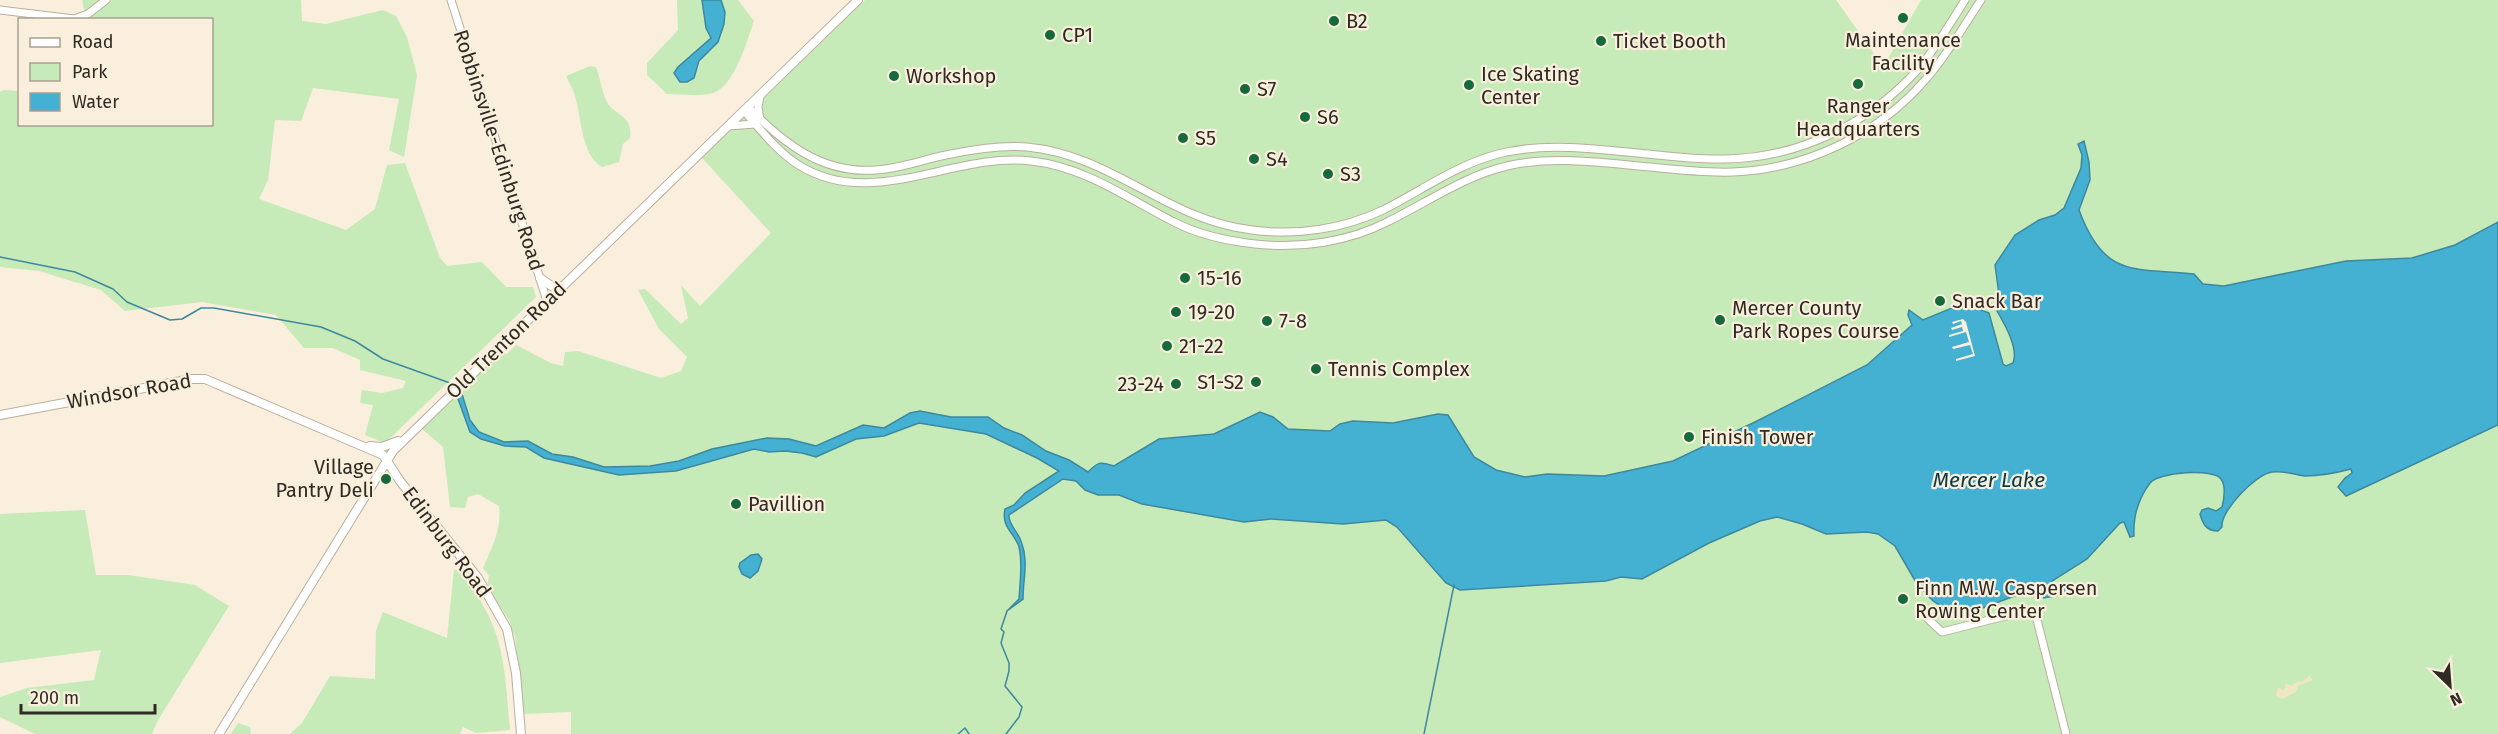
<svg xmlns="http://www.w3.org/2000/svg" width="2498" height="734" viewBox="0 0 2498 734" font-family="'Fira Sans',sans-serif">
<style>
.green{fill:#c7eab9}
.sand{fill:#f0e6c1}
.water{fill:#44b0d2;stroke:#3e889e;stroke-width:1.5}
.pier{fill:#f9efdc}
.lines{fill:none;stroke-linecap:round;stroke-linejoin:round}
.stream{stroke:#3e889e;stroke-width:1.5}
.minor-casing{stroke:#b9af9e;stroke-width:9}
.major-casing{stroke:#b9af9e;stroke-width:10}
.minor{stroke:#fff;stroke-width:7}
.major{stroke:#fff;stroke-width:8}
.poi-dot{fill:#15693b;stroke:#f9efdc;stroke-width:2}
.labels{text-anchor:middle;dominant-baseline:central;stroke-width:4.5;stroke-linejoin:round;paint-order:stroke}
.poi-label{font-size:20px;fill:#2f2b24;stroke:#f9efdc;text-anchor:start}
.street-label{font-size:20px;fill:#2f2b24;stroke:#f9efdc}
.water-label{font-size:21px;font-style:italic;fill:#093a49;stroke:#f9efdc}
</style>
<rect width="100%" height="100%" fill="#f9efdc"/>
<path class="green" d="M82,0H301L302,21L326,24L383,10L396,16L407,37L417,75L404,157L389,150L399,99L313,88L301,121L275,120L268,180L259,199L346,230L375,209L387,165L405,163L440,258L447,266L482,262L506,287H533L536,297L385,443L365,435L373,405L360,403L362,390L382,393L403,388L406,381L360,370V360L333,348H304L276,315L202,302L125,311L101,290L39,271L0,267V92L4,90L19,91L20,124H212V20L86,19Z
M677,0H702L706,28L711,35C705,51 683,58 674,73L698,70C700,60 704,57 711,50C725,37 727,17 721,0H738L754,21C747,40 734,91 709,94C696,96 681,94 667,94L647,75V63L678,30Z
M865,0H1836L1880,62H1886L1921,0H2498V734H571V712L524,714L515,637L509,620L487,587L489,576L483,568C492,547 502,530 499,506L478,494L468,497L465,508L450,507L443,447L421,428L501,353L507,354L516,345L551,363L563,366L565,352L578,351L661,378L681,371L687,357L659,329L638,290L645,289L681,324L688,318L681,285L700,306L771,233L702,158Z
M590,66L596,67C600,77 602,94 608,104C618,117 633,116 630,138L623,144L619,162L602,167C580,154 582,115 574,93C572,87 569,82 566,76Z
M85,510L96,575H128L195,585L229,606L158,720L152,734H35L0,717V697L27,688L94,680L101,650L0,663V514Z
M454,570H459C505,628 504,660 510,730L476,733L463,727L460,734H290L302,723L330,676L375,679L376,631L383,612L447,638Z
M238,723L250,727L251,734H231Z"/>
<path class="sand" d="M2309,676L2313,680L2298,686L2296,692L2282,699L2276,695L2278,687L2284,691L2286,683L2292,686L2296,682L2303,681Z"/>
<path class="water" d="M702,0H721L725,12L724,24L718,42L699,61L694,78L687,82H680L674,73L678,67L711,38L706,28Z
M2084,141L2089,162L2090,180L2079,210C2104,278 2133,268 2194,274L2203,284L2224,286L2346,261L2412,258L2455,245L2498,222V425L2346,496L2338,487L2345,478L2352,473L2351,469C2336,473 2320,476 2305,476C2294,475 2283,470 2272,472C2256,474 2220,511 2222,527L2218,531C2207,531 2203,525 2200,514L2202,510L2208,508L2216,511L2222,507C2224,499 2226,486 2221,479C2214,468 2158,472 2150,483C2138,499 2133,517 2134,536L2130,537L2124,522L2120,523L2087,559L2052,581L2055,589L2059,591L2073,585L2077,586L2075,592L2044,598L2040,590L2033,589L1972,612L1952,613L1933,601L1917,584L1895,546L1878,534L1867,532L1826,534L1802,524L1777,517L1760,521L1709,543L1642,579L1621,577L1606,581L1460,590L1446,583L1397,527L1386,520L1343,524L1271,519L1244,522L1142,504L1119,495H1098L1085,490L1076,481L1063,479L1009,515C1008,524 1018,532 1021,541C1029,562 1023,577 1023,599L1007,611L1019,599C1020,583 1023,563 1019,547C1015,533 1001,528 1005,509L1014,505L1025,493L1059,471L1037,458L986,434L919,423L884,436L856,439L816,457L802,453L785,451L769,452L754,449L676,471L619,475L544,458L526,447L505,446L481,439L470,432L458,399L462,394L470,420L479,432L504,442L528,441L552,454L573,457L604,467L650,466L679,461L712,449L767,438L789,439L816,446L863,425L884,428L910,413L920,411L951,417H988L1004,428L1022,435L1046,451L1069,460L1088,472C1098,462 1100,461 1114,466L1159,439L1214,434L1260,412L1273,417L1288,429L1330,431L1340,424L1353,421L1393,423L1438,414L1448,415L1474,457L1496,470L1525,477L1547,474L1604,476L1673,461L1753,423L1867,365L1912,325L1908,315L1909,310L1923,320L1964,303L1989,313L2003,364L2006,366L2013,363C2019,348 2004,323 1997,311L2000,302L1995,265L2015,235L2039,220L2055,215L2064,208L2081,168L2082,155L2078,144Z
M758,554L762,559L758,571L750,578L742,574L739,567L740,563L751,555Z"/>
<path class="pier" d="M1963,319L1966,322L1975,356L1956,361V359L1973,354L1970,345L1953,349L1952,347L1969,342L1966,332L1949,337V335L1963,331L1962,327L1952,330L1951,328L1962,324L1961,321L1953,324L1952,322Z"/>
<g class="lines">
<path class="stream" d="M0,257L75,272L113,289L127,302L170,320L182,319L201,308H214L321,327L355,341L383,359L450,383L454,388
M958,734L965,728L969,734
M1006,734L1019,717L1022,707L1005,686L1009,671V663L1001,643L1004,632L1001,629L1007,611
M1424,734L1454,585"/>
<defs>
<path id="minor" d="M451,0L547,301
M0,10L74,19L88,14L106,0
M748,107C783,143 822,174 875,170C897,169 919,161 941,156C970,150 998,145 1027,147C1113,155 1166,220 1252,230C1296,236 1343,229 1383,210C1421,191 1456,165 1498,154C1544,142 1591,149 1638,153C1667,156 1696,160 1725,159C1800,158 1871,123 1920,67C1937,46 1951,22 1965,0
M744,111C760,129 776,150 797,164C871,212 952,152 1031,161C1086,167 1128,199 1176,223C1200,235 1228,241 1255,244C1300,249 1349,242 1389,221C1428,202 1464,176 1507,166C1554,155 1603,163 1651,167C1678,170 1705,173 1733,172C1806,169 1878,135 1926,79C1947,55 1963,27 1981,0
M760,120L758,107L760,96
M728,126L755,124
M1928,619L1942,632L2029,610L2035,612L2066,734"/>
<path id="major" d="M540,278L553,287L562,286
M0,415L192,379H205L383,455L400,481L478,578L507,629L516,673L521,734
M370,446L382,447L398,441
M219,734L393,451L858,0"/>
</defs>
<use href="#minor" class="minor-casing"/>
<use href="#major" class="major-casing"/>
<use href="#minor" class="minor"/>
<use href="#major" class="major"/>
</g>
<g class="poi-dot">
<circle cx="1903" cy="18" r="6"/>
<circle cx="1334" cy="21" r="6"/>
<circle cx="1050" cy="35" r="6"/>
<circle cx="1601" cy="41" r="6"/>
<circle cx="894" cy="76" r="6"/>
<circle cx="1858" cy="84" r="6"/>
<circle cx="1469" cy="85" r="6"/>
<circle cx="1245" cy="89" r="6"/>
<circle cx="1305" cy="117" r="6"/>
<circle cx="1183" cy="138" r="6"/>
<circle cx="1254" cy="159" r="6"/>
<circle cx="1328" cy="174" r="6"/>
<circle cx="1185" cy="278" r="6"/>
<circle cx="1940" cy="301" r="6"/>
<circle cx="1176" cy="312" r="6"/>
<circle cx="1720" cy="320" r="6"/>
<circle cx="1267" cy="321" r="6"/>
<circle cx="1167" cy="346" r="6"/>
<circle cx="1316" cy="369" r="6"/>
<circle cx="1256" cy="382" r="6"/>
<circle cx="1176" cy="384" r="6"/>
<circle cx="1689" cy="437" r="6"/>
<circle cx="386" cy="479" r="6"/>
<circle cx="736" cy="504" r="6"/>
<circle cx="1903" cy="599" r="6"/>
</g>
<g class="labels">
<g class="poi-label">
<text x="1346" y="21">B2</text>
<text x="1062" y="35">CP1</text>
<text x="1903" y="40" text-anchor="middle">Maintenance<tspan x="1903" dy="23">Facility</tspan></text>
<text x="1613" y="41">Ticket Booth</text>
<text x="1481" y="74">Ice Skating<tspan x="1481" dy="23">Center</tspan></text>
<text x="906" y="76">Workshop</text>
<text x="1257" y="89">S7</text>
<text x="1858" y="106" text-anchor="middle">Ranger<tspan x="1858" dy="23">Headquarters</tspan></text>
<text x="1317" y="117">S6</text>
<text x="1195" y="138">S5</text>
<text x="1266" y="159">S4</text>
<text x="1340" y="174">S3</text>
<text x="1197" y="278">15-16</text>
<text x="1952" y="301">Snack Bar</text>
<text x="1732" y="308">Mercer County<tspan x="1732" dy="23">Park Ropes Course</tspan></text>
<text x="1188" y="312">19-20</text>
<text x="1279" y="321">7-8</text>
<text x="1179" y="346">21-22</text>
<text x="1328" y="369">Tennis Complex</text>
<text x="1244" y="382" text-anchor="end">S1-S2</text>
<text x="1164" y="384" text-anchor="end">23-24</text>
<text x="1701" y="437">Finish Tower</text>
<text x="374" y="467" text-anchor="end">Village<tspan x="374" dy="23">Pantry Deli</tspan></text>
<text x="748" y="504">Pavillion</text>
<text x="1915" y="588">Finn M.W. Caspersen<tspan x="1915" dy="23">Rowing Center</tspan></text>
</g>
<g class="street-label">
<text transform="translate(499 150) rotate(72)">Robbinsville-Edinburg Road</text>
<text transform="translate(506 340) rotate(-44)">Old Trenton Road</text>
<text transform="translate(129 391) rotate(-10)">Windsor Road</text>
<text transform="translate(447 542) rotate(53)">Edinburg Road</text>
</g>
<g class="water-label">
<text x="1989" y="480">Mercer Lake</text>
</g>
</g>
<rect x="18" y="18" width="195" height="108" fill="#f9efdc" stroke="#a8a192" stroke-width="1.5"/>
<rect x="30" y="38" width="30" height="9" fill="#ffffff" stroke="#a8a192" stroke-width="1.5"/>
<text x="72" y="48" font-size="18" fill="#2f2b24">Road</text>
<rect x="30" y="63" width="30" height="18" fill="#c7eab9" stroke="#a8a192" stroke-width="1.5"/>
<text x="72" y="78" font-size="18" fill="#2f2b24">Park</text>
<rect x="30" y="93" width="30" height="18" fill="#44b0d2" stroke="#a8a192" stroke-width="1.5"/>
<text x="72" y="108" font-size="18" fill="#2f2b24">Water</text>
<g transform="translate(2450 686) rotate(155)" stroke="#f9efdc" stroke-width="4.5" paint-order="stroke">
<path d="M0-4.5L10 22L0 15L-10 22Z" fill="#2f2b24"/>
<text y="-9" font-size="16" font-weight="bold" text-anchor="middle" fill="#2f2b24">N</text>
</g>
<path d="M21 704v9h134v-9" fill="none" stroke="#2f2b24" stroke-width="3"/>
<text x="30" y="704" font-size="18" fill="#2f2b24" stroke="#f9efdc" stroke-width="4.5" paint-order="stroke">200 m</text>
</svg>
